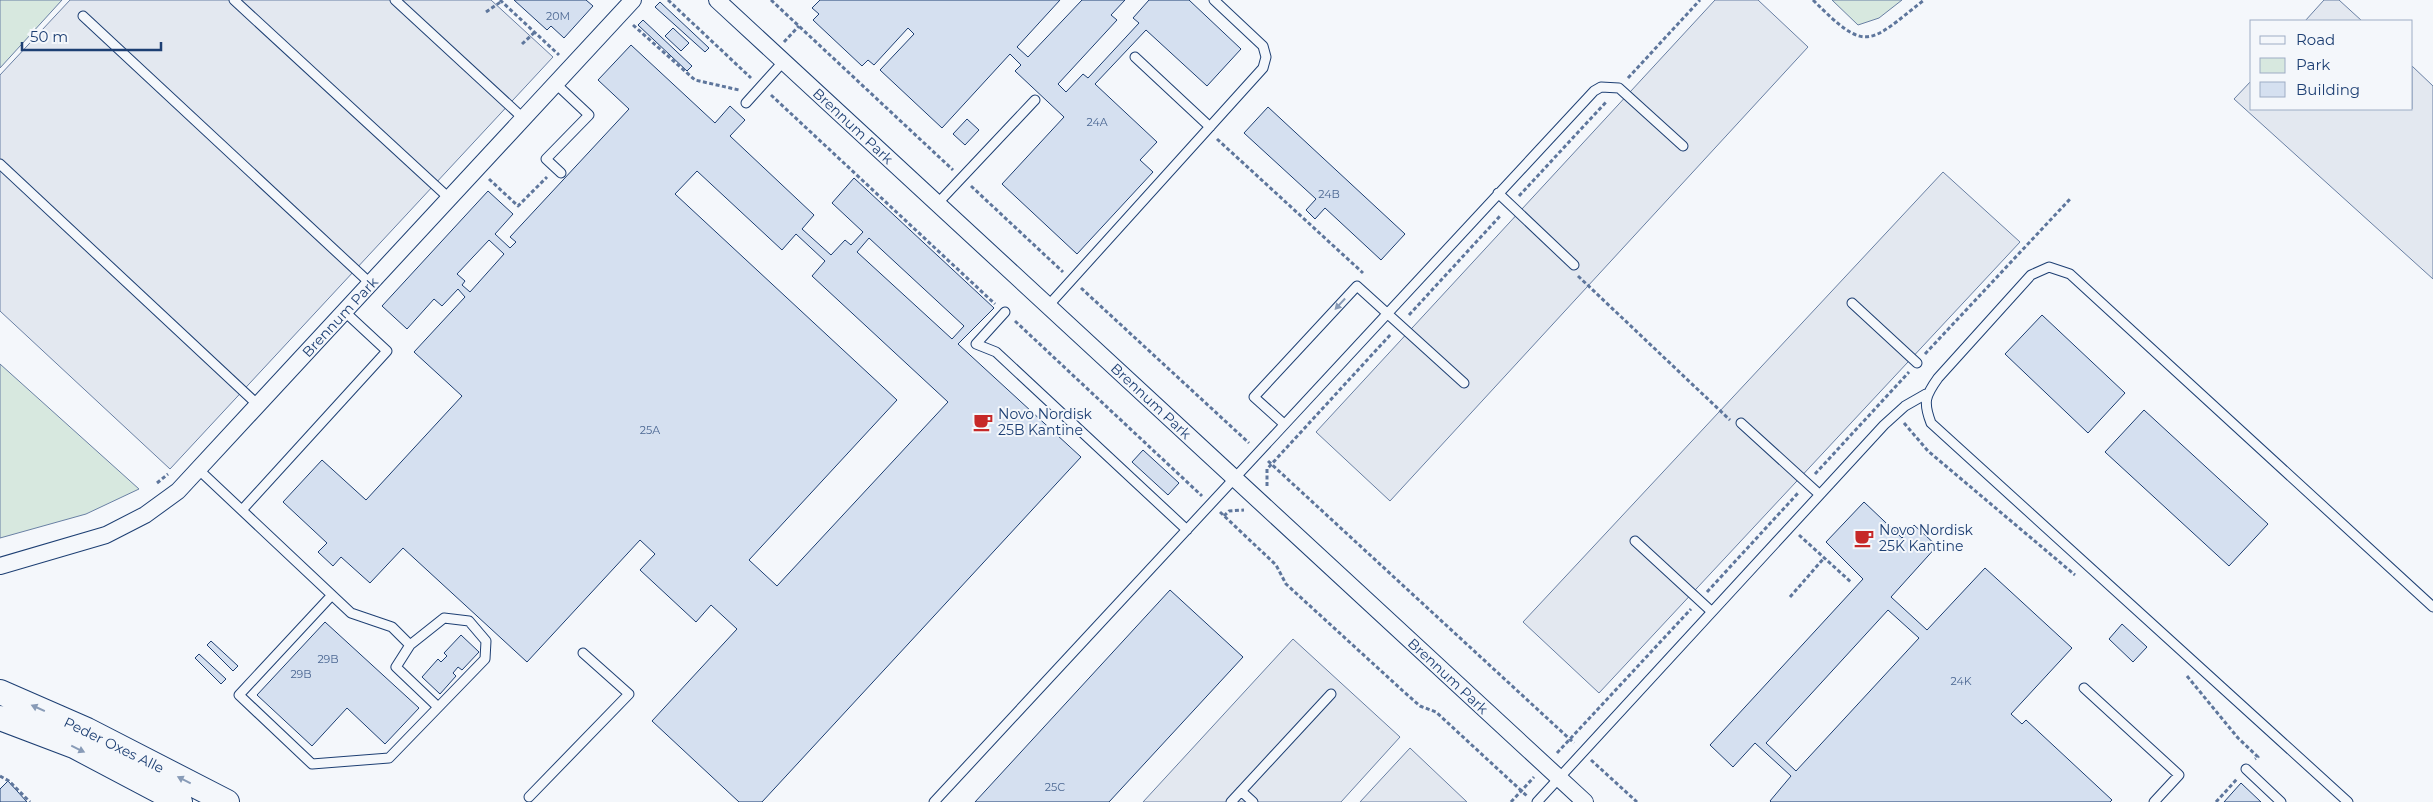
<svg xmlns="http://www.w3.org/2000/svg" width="2433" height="802" viewBox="0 0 2433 802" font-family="Montserrat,sans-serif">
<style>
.green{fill:#d7e8df;stroke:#687fa3}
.parking{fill:#e3e8f0;stroke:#687fa3}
.building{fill:#d5e0f0;stroke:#1d3f73;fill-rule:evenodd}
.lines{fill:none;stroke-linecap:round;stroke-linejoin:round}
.lane-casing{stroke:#1d3f73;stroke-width:11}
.street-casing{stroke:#1d3f73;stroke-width:18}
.secondary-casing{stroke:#1d3f73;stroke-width:26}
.path{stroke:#5e769c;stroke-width:3;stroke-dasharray:4 2.5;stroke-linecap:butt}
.lane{stroke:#f4f7fb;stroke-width:9}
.street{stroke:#f4f7fb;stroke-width:16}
.secondary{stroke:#f4f7fb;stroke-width:24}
.oneway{fill:#889bb7}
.labels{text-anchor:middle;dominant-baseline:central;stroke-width:4;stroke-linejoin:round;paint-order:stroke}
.number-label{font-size:11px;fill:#4b6792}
.street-label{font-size:14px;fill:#1d3f73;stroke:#f4f7fb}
.poi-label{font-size:14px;fill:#1d3f73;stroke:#f4f7fb;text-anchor:start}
</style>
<rect width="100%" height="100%" fill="#f4f7fb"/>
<path class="green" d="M0,0H62L0,68Z
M1832,0H1902L1879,18L1858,25Z
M0,364L139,489L86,514L0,538Z"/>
<path class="parking" d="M70,0H491L553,57L170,469L0,311V75Z
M1715,0H1758L1808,47L1390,501L1316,432Z
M2324,0H2339L2362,21H2305Z
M2412,66L2433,86V279L2234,99L2252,80V109H2412Z
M1943,172L2020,242L1599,693L1523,622Z
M1293,639L1400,737L1341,802H1143Z
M1410,748L1467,802H1360Z"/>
<path class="building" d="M514,0H586L593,6L564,38L551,26L547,30Z
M820,0H1060L1017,47L1028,57L1082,0H1125L1111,15L1117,20L1058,84L1066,92L1083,74L1088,78L1139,23L1133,18L1149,0H1189L1241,49L1207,86L1146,30L1095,84L1157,142L1140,160L1153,172L1077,254L1002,184L1064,117L1015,71L1021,65L1010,54L942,128L880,70L914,34L908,28L874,65L868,60L862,66L813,20L819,14L812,8Z
M660,2L709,48L705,52L655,7Z
M643,20L692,66L687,71L638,25Z
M673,28L689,43L681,51L665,36Z
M631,45L715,123L730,106L745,120L730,136L814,215L802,229L831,255L845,240L851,245L863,232L832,203L854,178L994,308L958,344L1081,457L762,802H739L652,721L737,629L711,605L696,622L640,570L655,554L640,540L527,662L403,548L370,583L341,557L333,566L318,552L327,543L283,502L322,460L366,500L462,396L414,352L465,297L458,289L442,306L434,299L407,329L382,306L488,191L513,214L495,234L510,248L516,242L510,237L629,109L598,80ZM697,171L782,250L796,234L825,261L812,276L948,402L777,586L749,560L897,400L675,194ZM869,238L964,326L952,339L857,252ZM489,240L504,254L470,292L462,285L465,281L457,274Z
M1268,107L1405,234L1381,260L1325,208L1315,219L1306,210L1316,199L1244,133Z
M967,119L979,130L965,145L953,134Z
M2042,315L2125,393L2088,433L2005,354Z
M2144,410L2268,524L2229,566L2105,452Z
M1143,450L1179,483L1168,495L1132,462Z
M1864,502L1902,538L1914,525L1937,546L1891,597L1927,630L1985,568L2072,648L2011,714L2022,724L2026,720L2112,800L2110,802H1771L1770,801L1791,776L1755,743L1733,767L1710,745L1863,579L1826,542ZM1888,610L1919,638L1796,771L1766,743Z
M1170,590L1243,657L1109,802H975Z
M325,622L419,708L385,744L347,708L312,746L257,695Z
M2122,624L2147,647L2133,662L2109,639Z
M461,635L479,652L462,670L458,667L453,673L456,676L440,694L422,677L438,659L441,662L447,656L444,653Z
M211,641L238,666L233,671L207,645Z
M199,654L226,679L221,684L195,658Z
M8,781L27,802H0V789Z
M2241,783L2261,802H2224Z"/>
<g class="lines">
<defs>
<path id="lane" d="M234,0L450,199
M395,0L524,119
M83,16L371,284
M1135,57L1210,127
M556,84L589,115L546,159L561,173
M746,103L783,62
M0,164L258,405
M1498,193L1574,265
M937,204L1035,100
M1852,303L1917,363
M1048,306L1263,68L1266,57L1263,46L1214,0
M1005,312L976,344L996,352L1187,530
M1741,423L1819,494
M1284,424L1254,397L1357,286L1464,383
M198,469L351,613L392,627L410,645L396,667L438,707
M242,510L387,351L345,312
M1635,541L1711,611
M332,595L239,695L312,764L389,758L485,659L486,641L469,621L444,618L410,645
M2084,688L2179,775L2154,802
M2246,769L2281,802
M1241,791L1253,802
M529,797L629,694L583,653
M934,802L1594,91L1601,87L1619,88L1683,146
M1231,802L1331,694
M1537,802L1884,425L1905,406L1926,394
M2348,802L1931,423C1923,402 1925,396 1938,378L2031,275L2049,267L2070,274L2433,607"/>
<path id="street" d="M717,0L1585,802
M0,566L106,535L145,515L178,491L633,0"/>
<path id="secondary" d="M0,692L87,730L227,802
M0,718L74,746L180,802"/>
</defs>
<use href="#lane" class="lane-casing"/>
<use href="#street" class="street-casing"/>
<use href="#secondary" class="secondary-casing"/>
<path class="path" d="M500,0L559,55
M668,0L751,78
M771,0L953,170
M1813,0C1867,54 1868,44 1924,0
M486,12L502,1
M633,25L695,80L739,90
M784,42L799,26
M522,44L535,32
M1628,78L1700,0
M771,95L995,304
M1217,139L1363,273
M489,179L518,206L547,177
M971,186L1063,272
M1519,196L1607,101
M1578,276L1730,420
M1081,288L1249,443
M1409,315L1501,215
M1015,321L1202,496
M1925,354L2070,199
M1904,423L1928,451L2075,575
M1268,461L1574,743
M1815,474L1909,372
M157,483L168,474
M1267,486V469L1391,334
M1220,512L1276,565L1286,584L1403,691L1420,706L1436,712L1527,796
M1224,516L1229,511L1244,510
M1799,535L1852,583
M1707,592L1799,492
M1790,597L1824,558
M2187,676L2238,738L2258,757L2255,759
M1557,753L1691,609
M1591,760L1637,802
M0,776L9,781L30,802
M1511,802L1534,777
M2216,802L2237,779"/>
<use href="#lane" class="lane"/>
<use href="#street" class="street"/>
<use href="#secondary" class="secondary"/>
</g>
<defs><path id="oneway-solid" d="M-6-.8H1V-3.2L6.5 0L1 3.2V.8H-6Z" transform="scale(1.25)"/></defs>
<g class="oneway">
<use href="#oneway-solid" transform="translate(1340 304) rotate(133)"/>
<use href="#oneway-solid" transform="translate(38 708) rotate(-156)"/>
<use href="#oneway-solid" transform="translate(78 749) rotate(26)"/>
<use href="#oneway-solid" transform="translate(184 780) rotate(-153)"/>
</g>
<defs>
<symbol id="cafe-bare" viewBox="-9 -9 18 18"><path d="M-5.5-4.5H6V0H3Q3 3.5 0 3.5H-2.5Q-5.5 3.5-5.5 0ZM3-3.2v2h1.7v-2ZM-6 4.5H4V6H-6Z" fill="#c62828" stroke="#f4f7fb" stroke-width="2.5" paint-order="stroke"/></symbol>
</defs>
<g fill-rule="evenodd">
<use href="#cafe-bare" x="969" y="408" width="28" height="28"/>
<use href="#cafe-bare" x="1850" y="524" width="28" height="28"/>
</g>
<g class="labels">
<g class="number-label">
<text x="558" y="16">20M</text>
<text x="1097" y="122">24A</text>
<text x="1329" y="194">24B</text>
<text x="650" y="430">25A</text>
<text x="328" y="659">29B</text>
<text x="301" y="674">29B</text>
<text x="1961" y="681">24K</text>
<text x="1055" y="787">25C</text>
</g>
<g class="street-label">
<text transform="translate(853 126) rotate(43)">Brennum Park</text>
<text transform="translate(340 317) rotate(-47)">Brennum Park</text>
<text transform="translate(1151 401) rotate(43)">Brennum Park</text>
<text transform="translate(1448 676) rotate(43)">Brennum Park</text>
<text transform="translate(114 745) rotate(26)">Peder Oxes Alle</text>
</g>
<g class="poi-label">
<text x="998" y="414">Novo Nordisk<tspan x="998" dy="16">25B Kantine</tspan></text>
<text x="1879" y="530">Novo Nordisk<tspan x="1879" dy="16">25K Kantine</tspan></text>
</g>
</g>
<rect x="2250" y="20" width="162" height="90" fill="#f4f7fb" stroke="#9eadc5"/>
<rect x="2260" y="36" width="25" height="8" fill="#f4f7fb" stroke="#9eadc5"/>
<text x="2296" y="45" font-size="15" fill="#1d3f73">Road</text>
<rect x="2260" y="58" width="25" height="15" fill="#d7e8df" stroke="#9eadc5"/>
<text x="2296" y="70" font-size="15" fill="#1d3f73">Park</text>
<rect x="2260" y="82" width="25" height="15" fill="#d5e0f0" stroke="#9eadc5"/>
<text x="2296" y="95" font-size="15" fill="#1d3f73">Building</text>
<path d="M22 42v8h139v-8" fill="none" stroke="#1d3f73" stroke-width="2.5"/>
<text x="30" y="42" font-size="15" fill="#1d3f73" stroke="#f4f7fb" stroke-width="4" paint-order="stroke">50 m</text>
</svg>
